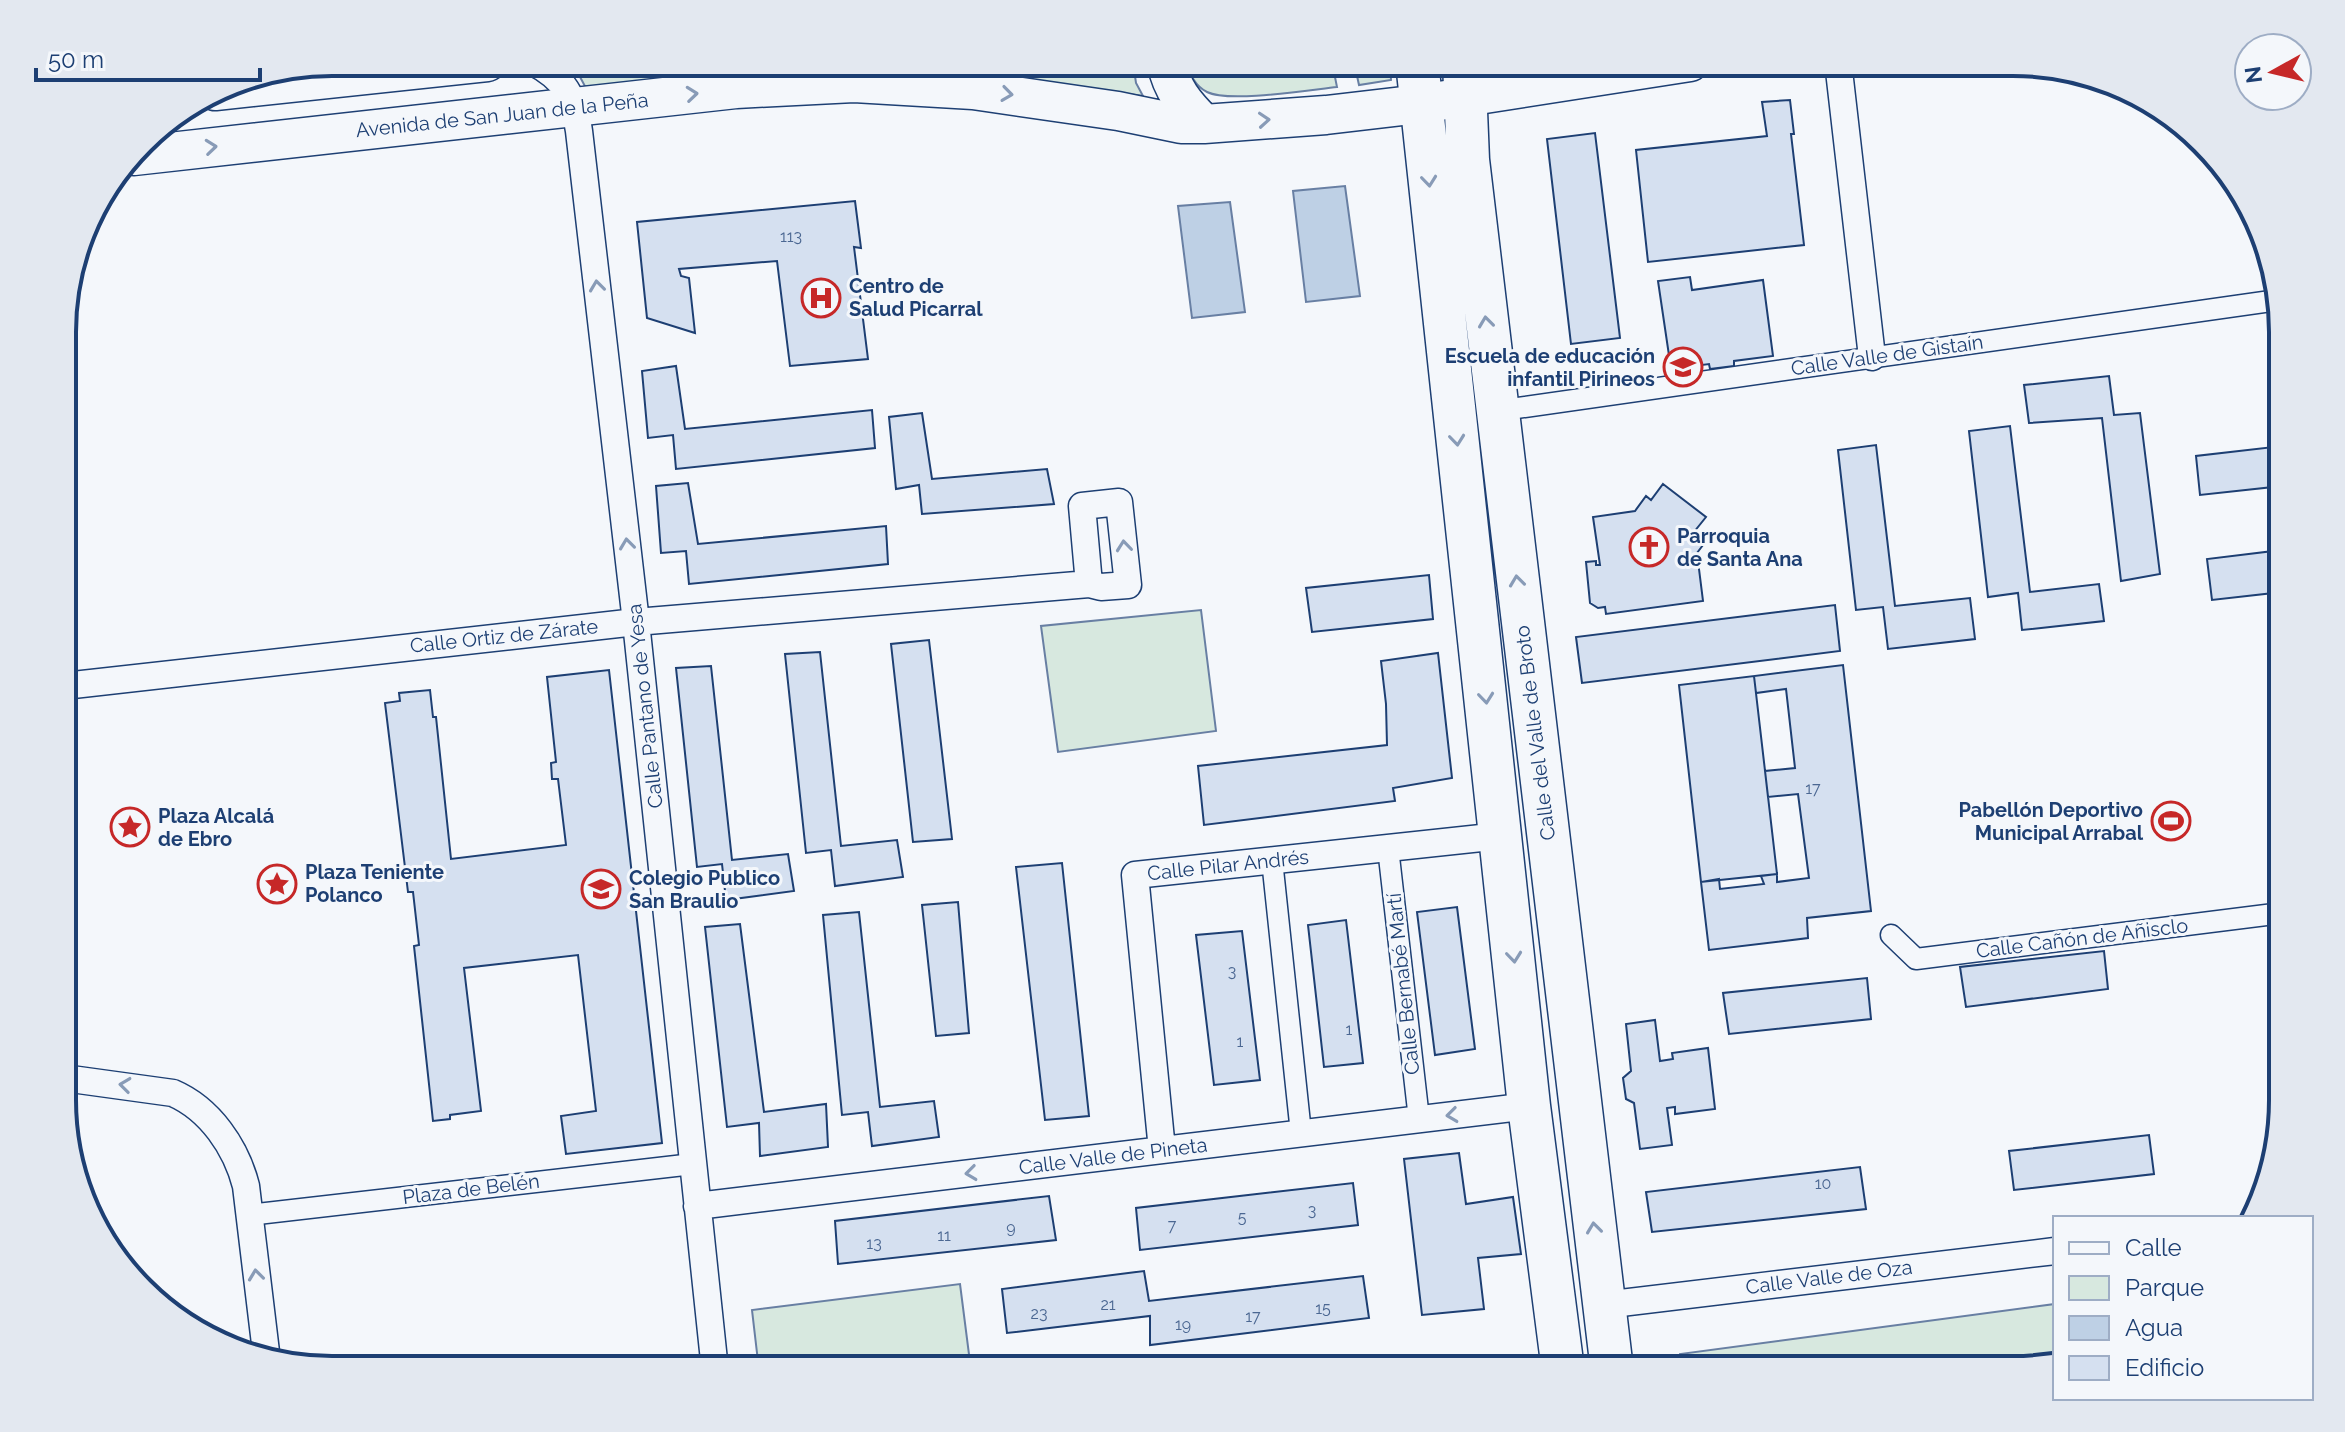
<svg xmlns="http://www.w3.org/2000/svg" width="2345" height="1432" viewBox="0 0 2345 1432" font-family="Raleway,sans-serif">
<style>
.green{fill:#d7e8df;stroke:#687fa3;stroke-width:2}
.water{fill:#bed0e5;stroke:#687fa3;stroke-width:2}
.building{fill:#d5e0f0;stroke:#1d3f73;stroke-width:2}
.lines{fill:none;stroke-linecap:round;stroke-linejoin:round}
.pedestrian-casing{stroke:#1d3f73;stroke-width:23}
.minor-casing{stroke:#1d3f73;stroke-width:29}
.secondary-casing{stroke:#1d3f73;stroke-width:41}
.primary-casing{stroke:#1d3f73;stroke-width:45}
.pedestrian{stroke:#f4f7fb;stroke-width:20}
.minor{stroke:#f4f7fb;stroke-width:26}
.secondary{stroke:#f4f7fb;stroke-width:38}
.primary{stroke:#f4f7fb;stroke-width:42}
.oneway{stroke:#889bb7}
.labels{text-anchor:middle;dominant-baseline:central;stroke-width:6;stroke-linejoin:round;paint-order:stroke}
.number-label{font-size:16px;fill:#4b6792}
.street-label{font-size:20px;fill:#1d3f73;stroke:#f4f7fb}
.poi-label{font-size:20px;font-weight:bold;fill:#1d3f73;stroke:#f4f7fb;text-anchor:start}
.rim{fill:none;stroke:#1d3f73;stroke-width:4}
</style>
<rect width="100%" height="100%" fill="#f4f7fb"/>
<path class="green" d="M572,62H1133L1136,83L1143,96L1025,81L587,90Z
M1185,62H1332L1337,87C1309,90 1229,103 1207,92C1195,86 1190,74 1185,62Z
M1354,62H1390L1391,80L1359,85Z
M1201,610L1216,731L1058,752L1041,626Z
M960,1284L971,1370H759L752,1310Z
M2055,1304V1362L2030,1369L1681,1370L1680,1354Z"/>
<path class="water" d="M1345,186L1360,296L1306,302L1293,191Z
M1230,202L1245,312L1192,318L1178,206Z"/>
<path class="building" d="M1790,100L1794,134H1791L1804,245L1648,262L1636,150L1767,136L1762,102Z
M1595,133L1620,338L1571,344L1547,139Z
M855,201L861,248L854,247L868,359L790,366L777,261L679,269L681,276L689,278L695,333L647,318L637,222Z
M1690,277L1692,290L1763,280L1773,356L1734,361V366L1710,369L1709,364L1671,369L1658,281Z
M676,366L685,429L872,410L875,448L676,469L673,435L648,438L642,371Z
M2109,376L2114,415L2140,413L2160,574L2121,581L2102,418L2029,423L2024,385Z
M922,413L932,479L1047,469L1054,504L922,514L919,485L896,489L889,417Z
M2010,426L2030,592L2099,584L2104,621L2022,630L2018,593L1988,597L1969,431Z
M1876,445L1895,606L1970,598L1975,639L1888,649L1883,607L1856,610L1838,450Z
M2282,446V486L2200,495L2196,456Z
M688,483L698,544L886,526L888,564L689,584L686,551L661,553L656,486Z
M1663,484L1706,517L1694,532L1706,541L1697,553L1703,601L1606,614L1605,607L1598,608L1590,603L1586,562L1596,561V565H1600L1593,517L1635,511L1646,496L1651,500Z
M2282,550V592L2212,600L2207,559Z
M1429,575L1433,619L1312,632L1306,588Z
M1835,605L1840,651L1582,683L1576,637Z
M929,640L952,839L913,842L891,644Z
M820,652L841,846L897,840L903,877L835,886L831,850L806,853L785,654Z
M1438,653L1452,778L1393,788L1395,801L1204,825L1198,766L1387,745L1386,704L1381,661Z
M1843,665L1871,911L1807,918L1808,938L1709,950L1701,882L1719,879L1720,889L1764,884L1761,876L1777,874V882L1809,878L1798,794L1768,797L1765,771L1795,768L1786,689L1756,693L1754,676Z
M711,666L732,860L788,854L794,891L726,900L722,864L697,867L676,668Z
M609,670L662,1143L566,1154L561,1116L596,1111L578,955L464,968L481,1111L450,1115V1119L433,1121L414,946L419,945L413,892H408L385,703L400,701L399,693L430,690L433,717H436L451,859L566,845L558,779H552L551,763L556,762L547,677Z
M1754,676L1777,874L1701,882L1679,685Z
M1062,863L1089,1116L1045,1120L1016,867Z
M958,902L969,1033L936,1036L922,905Z
M1457,907L1475,1049L1435,1055L1417,912Z
M859,912L880,1107L934,1101L939,1137L872,1146L868,1112L842,1115L823,915Z
M1346,920L1363,1063L1324,1067L1308,925Z
M740,924L764,1112L826,1104L828,1147L760,1156L759,1123L727,1127L705,927Z
M1242,931L1260,1080L1214,1085L1196,935Z
M2104,951L2108,989L1966,1007L1960,967Z
M1867,978L1871,1019L1729,1034L1723,993Z
M1655,1020L1660,1061L1673,1059L1672,1053L1708,1048L1715,1109L1675,1114V1107L1667,1108L1672,1145L1640,1149L1634,1103L1626,1099L1623,1078L1631,1071L1626,1024Z
M2149,1135L2154,1174L2014,1190L2009,1151Z
M1459,1153L1466,1204L1513,1197L1521,1254L1478,1258L1484,1309L1422,1315L1404,1159Z
M1860,1167L1866,1209L1652,1232L1646,1192Z
M1353,1183L1358,1225L1140,1250L1136,1208Z
M1049,1196L1056,1240L838,1264L835,1221Z
M1144,1271L1149,1301L1363,1276L1369,1318L1150,1345V1316L1007,1333L1002,1289Z"/>
<g class="lines">
<defs>
<path id="pedestrian" d="M1496,411L2278,300
M1388,848L1419,1119
M1272,860L1301,1133
M1891,935L1916,959L2282,913
M249,1215L693,1164"/>
<path id="minor" d="M533,62C565,79 574,96 579,131L636,622L715,1370
M1838,62L1872,357
M64,686L636,622L1089,584L1101,587L1128,585L1119,502L1082,506L1089,584
M64,1078L173,1093C210,1109 236,1147 246,1186L266,1352
M1162,1150L1135,875L1500,836
M697,1206L1529,1106
M1604,1305L2055,1251"/>
<path id="secondary" d="M1166,62C1172,90 1185,105 1204,124
M215,91L487,62
M134,156L736,89L854,83L973,90L1118,111L1181,124H1204L1326,115L1420,104L1690,62"/>
<path id="primary" d="M1417,62L1529,1106L1563,1370
M1464,62L1468,160L1612,1370"/>
</defs>
<use href="#pedestrian" class="pedestrian-casing"/>
<use href="#minor" class="minor-casing"/>
<use href="#secondary" class="secondary-casing"/>
<use href="#primary" class="primary-casing"/>
<use href="#pedestrian" class="pedestrian"/>
<use href="#minor" class="minor"/>
<use href="#secondary" class="secondary"/>
<use href="#primary" class="primary"/>
</g>
<defs><path id="oneway-chevron" d="M-2-3.5L2.5 0L-2 3.5" fill="none" stroke-width="1.6" stroke-linecap="round" stroke-linejoin="round" transform="scale(2)"/></defs>
<g class="oneway">
<use href="#oneway-chevron" transform="translate(692 94) rotate(-6)"/>
<use href="#oneway-chevron" transform="translate(1007 94) rotate(8)"/>
<use href="#oneway-chevron" transform="translate(1264 120) rotate(-4)"/>
<use href="#oneway-chevron" transform="translate(211 147) rotate(-6)"/>
<use href="#oneway-chevron" transform="translate(1429 181) rotate(84)"/>
<use href="#oneway-chevron" transform="translate(597 286) rotate(-97)"/>
<use href="#oneway-chevron" transform="translate(1486 322) rotate(-97)"/>
<use href="#oneway-chevron" transform="translate(1457 440) rotate(84)"/>
<use href="#oneway-chevron" transform="translate(627 544) rotate(-97)"/>
<use href="#oneway-chevron" transform="translate(1124 546) rotate(-96)"/>
<use href="#oneway-chevron" transform="translate(1517 581) rotate(-97)"/>
<use href="#oneway-chevron" transform="translate(1486 698) rotate(84)"/>
<use href="#oneway-chevron" transform="translate(1514 957) rotate(84)"/>
<use href="#oneway-chevron" transform="translate(125 1085) rotate(-173)"/>
<use href="#oneway-chevron" transform="translate(1452 1115) rotate(173)"/>
<use href="#oneway-chevron" transform="translate(971 1173) rotate(173)"/>
<use href="#oneway-chevron" transform="translate(1594 1228) rotate(-97)"/>
<use href="#oneway-chevron" transform="translate(256 1275) rotate(-97)"/>
</g>
<defs>
<symbol id="hospital-ring" viewBox="-11 -11 22 22"><circle r="9.5" fill="#f4f7fb" stroke="#c62828" stroke-width="1.5"/><path d="M-5-5h3v3.5h4V-5h3V5h-3V1.5h-4V5h-3Z" fill="#c62828"/></symbol>
<symbol id="school-ring" viewBox="-11 -11 22 22"><circle r="9.5" fill="#f4f7fb" stroke="#c62828" stroke-width="1.5"/><path d="M0-5L7-2L0 1L-7-2ZM-4 1L0 2.5L4 1V4Q0 6-4 4Z" fill="#c62828"/></symbol>
<symbol id="church-ring" viewBox="-11 -11 22 22"><circle r="9.5" fill="#f4f7fb" stroke="#c62828" stroke-width="1.5"/><path d="M-1.2-6h2.4v3.5h3.3v2.4h-3.3V6h-2.4V-.1h-3.3v-2.4h3.3Z" fill="#c62828"/></symbol>
<symbol id="stadium-ring" viewBox="-11 -11 22 22"><circle r="9.5" fill="#f4f7fb" stroke="#c62828" stroke-width="1.5"/><path d="M0-5a6.5 5 0 1 0 0 10a6.5 5 0 1 0 0-10ZM-3.5-1.8h7v3.6h-7Z" fill="#c62828"/></symbol>
<symbol id="sight-ring" viewBox="-11 -11 22 22"><circle r="9.5" fill="#f4f7fb" stroke="#c62828" stroke-width="1.5"/><path d="M0-6L1.8-2.2L6-1.7L2.9 1.2L3.7 5.4L0 3.3L-3.7 5.4L-2.9 1.2L-6-1.7L-1.8-2.2Z" fill="#c62828"/></symbol>
</defs>
<g fill-rule="evenodd">
<use href="#hospital-ring" x="799" y="276" width="44" height="44"/>
<use href="#school-ring" x="1661" y="345" width="44" height="44"/>
<use href="#church-ring" x="1627" y="525" width="44" height="44"/>
<use href="#stadium-ring" x="2149" y="799" width="44" height="44"/>
<use href="#sight-ring" x="108" y="805" width="44" height="44"/>
<use href="#sight-ring" x="255" y="862" width="44" height="44"/>
<use href="#school-ring" x="579" y="867" width="44" height="44"/>
</g>
<g class="labels">
<g class="number-label">
<text x="791" y="236">113</text>
<text x="1813" y="788">17</text>
<text x="1232" y="971">3</text>
<text x="1349" y="1029">1</text>
<text x="1240" y="1041">1</text>
<text x="1823" y="1183">10</text>
<text x="1312" y="1210">3</text>
<text x="1242" y="1217">5</text>
<text x="1172" y="1225">7</text>
<text x="1011" y="1227">9</text>
<text x="944" y="1235">11</text>
<text x="874" y="1243">13</text>
<text x="1108" y="1304">21</text>
<text x="1323" y="1308">15</text>
<text x="1039" y="1313">23</text>
<text x="1253" y="1316">17</text>
<text x="1183" y="1324">19</text>
</g>
<g class="street-label">
<text transform="translate(502 115) rotate(-6)">Avenida de San Juan de la Peña</text>
<text transform="translate(1887 355) rotate(-8)">Calle Valle de Gistaín</text>
<text transform="translate(504 636) rotate(-6)">Calle Ortiz de Zárate</text>
<text transform="translate(645 706) rotate(-96)">Calle Pantano de Yesa</text>
<text transform="translate(1535 733) rotate(-97)">Calle del Valle de Broto</text>
<text transform="translate(1228 865) rotate(-6)">Calle Pilar Andrés</text>
<text transform="translate(2082 938) rotate(-7)">Calle Cañón de Añisclo</text>
<text transform="translate(1403 984) rotate(-96)">Calle Bernabé Martí</text>
<text transform="translate(1113 1156) rotate(-7)">Calle Valle de Pineta</text>
<text transform="translate(471 1189) rotate(-7)">Plaza de Belén</text>
<text transform="translate(1829 1277) rotate(-7)">Calle Valle de Oza</text>
</g>
<g class="poi-label">
<text x="849" y="286">Centro de<tspan x="849" dy="23">Salud Picarral</tspan></text>
<text x="1655" y="356" text-anchor="end">Escuela de educación<tspan x="1655" dy="23">infantil Pirineos</tspan></text>
<text x="1677" y="536">Parroquia<tspan x="1677" dy="23">de Santa Ana</tspan></text>
<text x="2143" y="810" text-anchor="end">Pabellón Deportivo<tspan x="2143" dy="23">Municipal Arrabal</tspan></text>
<text x="158" y="816">Plaza Alcalá<tspan x="158" dy="23">de Ebro</tspan></text>
<text x="305" y="872">Plaza Teniente<tspan x="305" dy="23">Polanco</tspan></text>
<text x="629" y="878">Colegio Publico<tspan x="629" dy="23">San Braulio</tspan></text>
</g>
</g>
<path d="M0 0H2345V1432H0ZM332 76H2013A256 256 0 0 1 2269 332V1100A256 256 0 0 1 2013 1356H332A256 256 0 0 1 76 1100V332A256 256 0 0 1 332 76Z" fill="#e3e8f0" fill-rule="evenodd"/>
<path class="rim" d="M332 76H2013A256 256 0 0 1 2269 332V1100A256 256 0 0 1 2013 1356H332A256 256 0 0 1 76 1100V332A256 256 0 0 1 332 76Z"/>
<rect x="2053" y="1216" width="260" height="184" fill="#f4f7fb" stroke="#9eadc5" stroke-width="2"/>
<rect x="2069" y="1242" width="40" height="12" fill="#f4f7fb" stroke="#9eadc5" stroke-width="2"/>
<text x="2125" y="1256" font-size="24" fill="#1d3f73">Calle</text>
<rect x="2069" y="1276" width="40" height="24" fill="#d7e8df" stroke="#9eadc5" stroke-width="2"/>
<text x="2125" y="1296" font-size="24" fill="#1d3f73">Parque</text>
<rect x="2069" y="1316" width="40" height="24" fill="#bed0e5" stroke="#9eadc5" stroke-width="2"/>
<text x="2125" y="1336" font-size="24" fill="#1d3f73">Agua</text>
<rect x="2069" y="1356" width="40" height="24" fill="#d5e0f0" stroke="#9eadc5" stroke-width="2"/>
<text x="2125" y="1376" font-size="24" fill="#1d3f73">Edificio</text>
<g transform="translate(2273 72) rotate(262)"><circle r="38" fill="#f4f7fb" stroke="#9eadc5" stroke-width="2"/>
<path d="M0-6L14 30L0 20L-14 30Z" fill="#c62828"/>
<text y="-12" font-size="22" font-weight="bold" text-anchor="middle" fill="#1d3f73">N</text>
</g>
<path d="M36 68v12h224v-12" fill="none" stroke="#1d3f73" stroke-width="4"/>
<text x="48" y="68" font-size="24" fill="#1d3f73" stroke="#f4f7fb" stroke-width="6" paint-order="stroke">50 m</text>
</svg>
